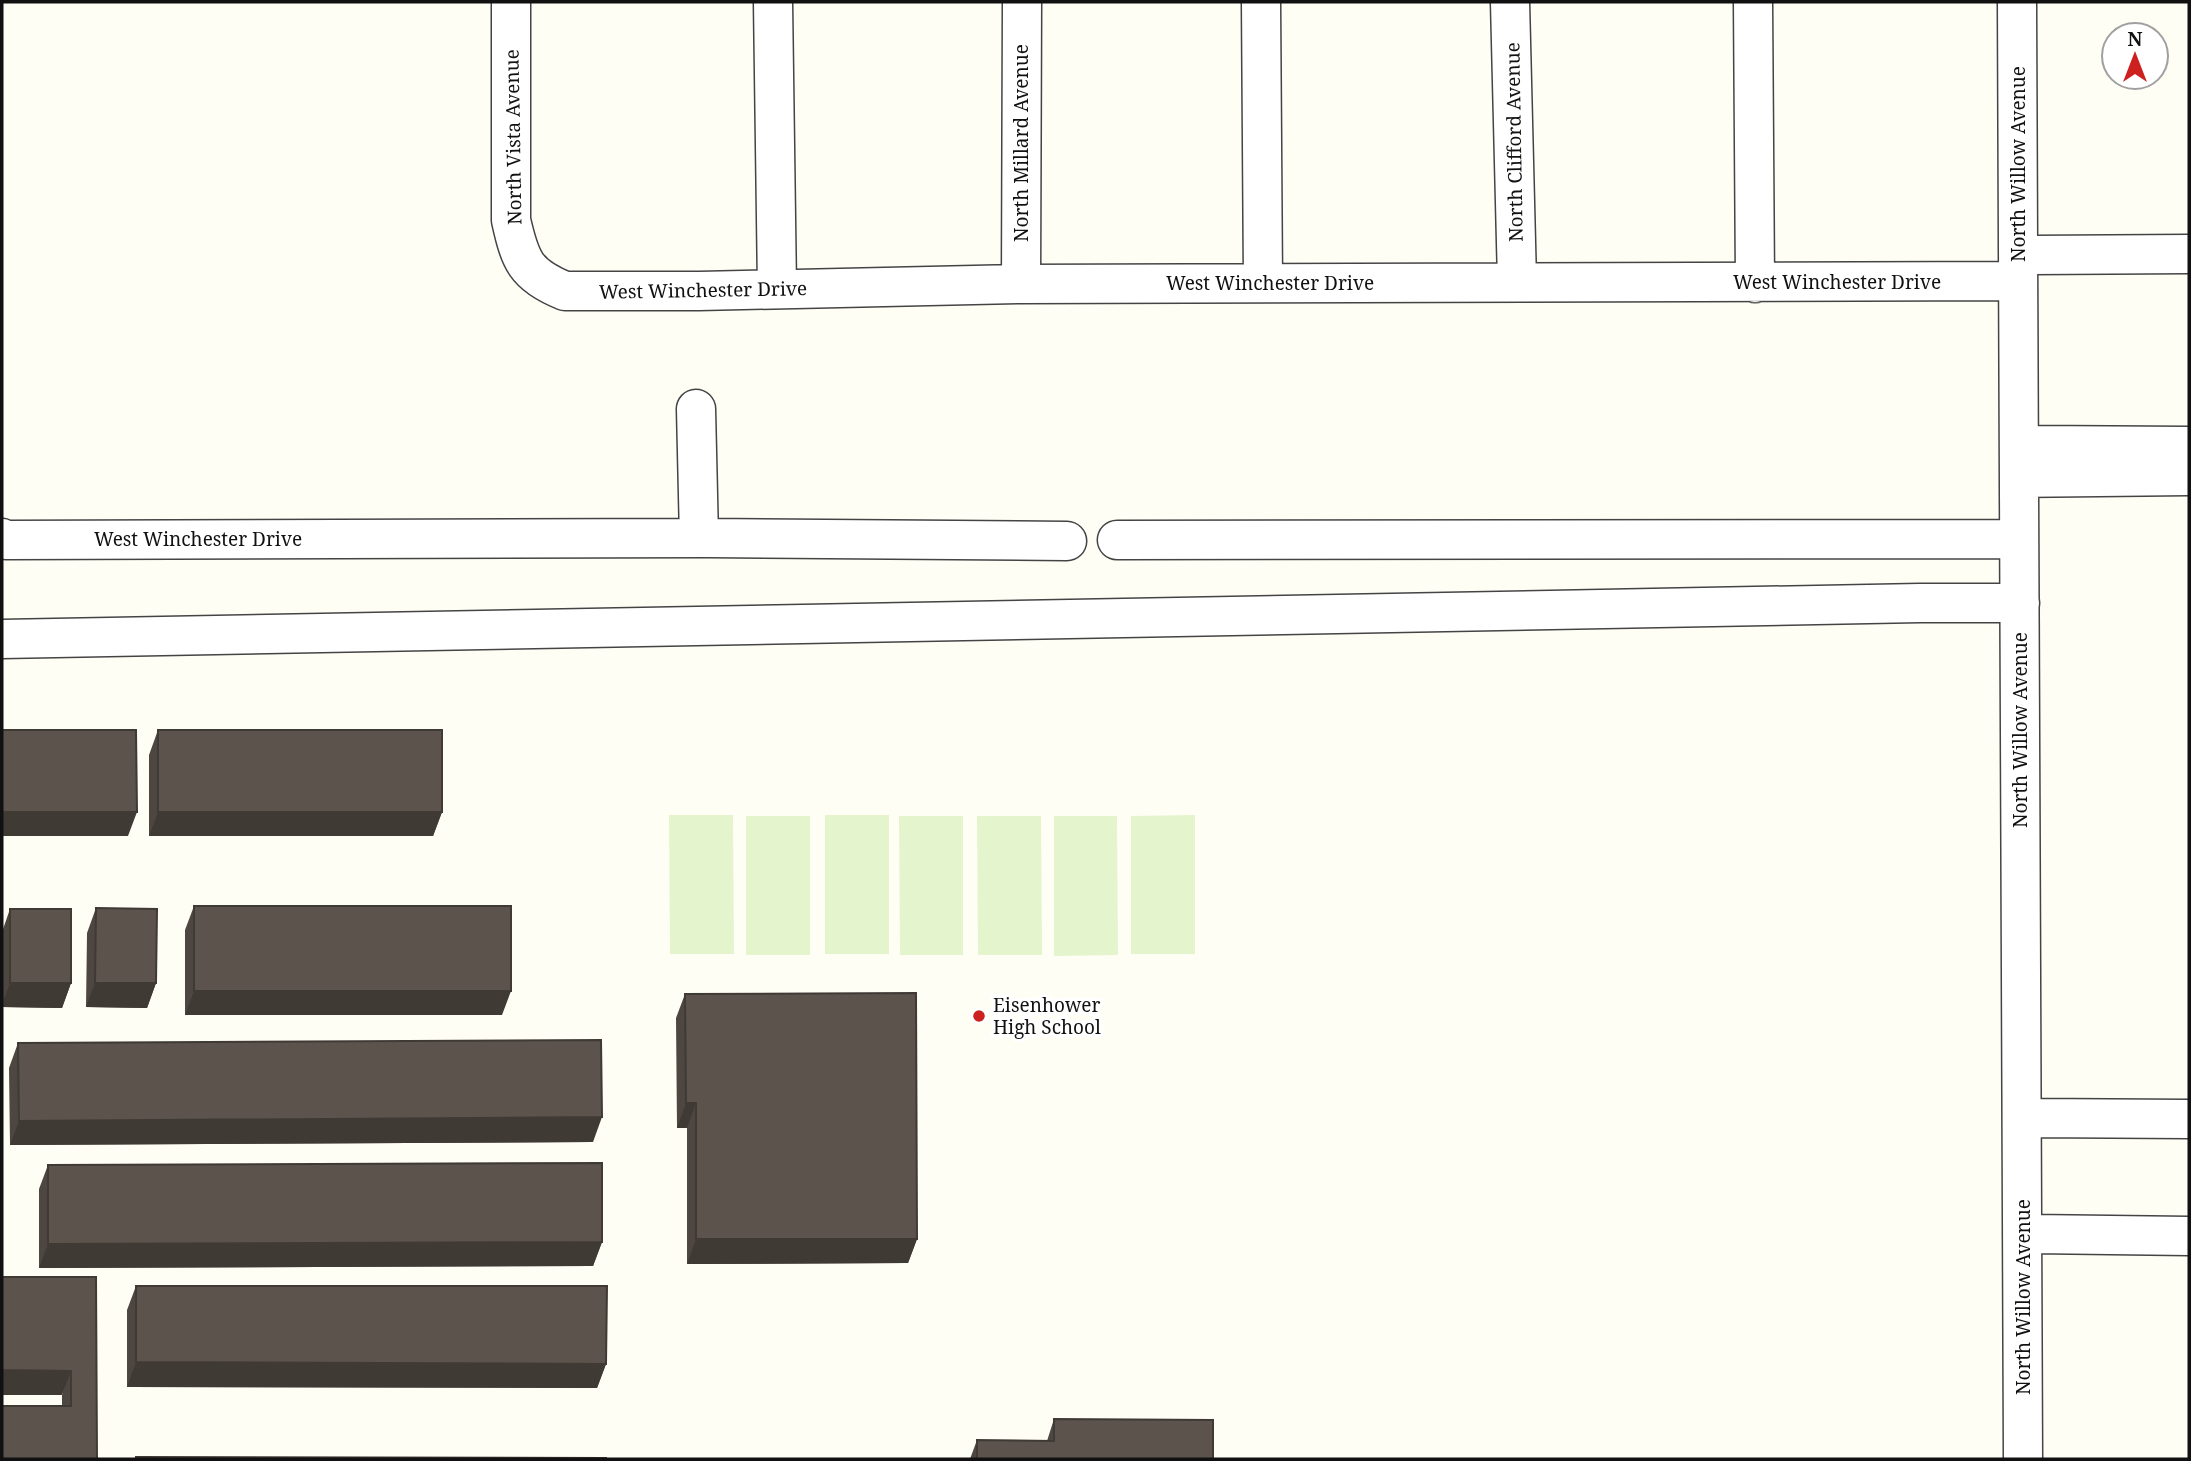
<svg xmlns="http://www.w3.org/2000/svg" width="2191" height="1461" viewBox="0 0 2191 1461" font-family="'Noto Serif',serif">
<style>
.pitch{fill:#e4f4cd}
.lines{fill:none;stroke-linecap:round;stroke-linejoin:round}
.minor-casing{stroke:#444;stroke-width:41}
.minor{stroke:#fff;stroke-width:38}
.wall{fill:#4e4741}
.shaded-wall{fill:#403a35}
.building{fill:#5b534c;stroke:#403a35;stroke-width:2}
.poi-dot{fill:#cc211e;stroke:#fff;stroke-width:2.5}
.labels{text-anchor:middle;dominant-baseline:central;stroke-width:7;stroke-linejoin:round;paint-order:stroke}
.street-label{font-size:19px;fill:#111;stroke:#fff}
.poi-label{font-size:19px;fill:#111;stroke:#fff;text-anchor:start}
</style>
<rect width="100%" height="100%" fill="#fffef5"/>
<path class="pitch" d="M669,815H733L734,954H670Z
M825,815H889V954H825Z
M1195,815V954H1131V816Z
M746,816H810V955H746Z
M899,816H963V955H900Z
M977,816H1041L1042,955H978Z
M1054,816H1117L1118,955L1054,956Z"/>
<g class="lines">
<defs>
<path id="minor" d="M511,2V220C520,260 525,275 565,291H699L1021,284L2018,281
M773,2L777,289
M1261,2L1263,283
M1510,2L1517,282
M1753,2L1755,283
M2017,2L2023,1459
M2018,255L2189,254
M1021,284L1022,2
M696,409L699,538
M2019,445L2189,446
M2019,478L2189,476
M2,538L6,540L707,538L1067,541
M1117,540L2019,539
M2,639L1920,603H2020
M2022,1118L2189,1119
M2022,1234L2189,1236"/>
</defs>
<use href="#minor" class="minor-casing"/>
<use href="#minor" class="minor"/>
</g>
<path class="wall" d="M158,730L442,812L433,836H149V755Z
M194,906L502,1015H185V930Z
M96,908L156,983L147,1008L86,1007L87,933Z
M10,909L71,983L62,1008L2,1007V932Z
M685,994L917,1239L908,1263L687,1264V1128H677L676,1018Z
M18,1043L593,1142L10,1145L9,1068Z
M48,1165L602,1242L593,1266L39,1268V1189Z
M96,1277L97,1459L62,1406V1395Z
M136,1286L606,1364L597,1388L127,1387V1310Z
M1054,1419L1213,1459H970L977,1440L1047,1441Z"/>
<path class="shaded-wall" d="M2,812H137L128,836H2Z
M158,812H442L433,836H149Z
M10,983H71L62,1008L2,1007V1005Z
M95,983H156L147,1008L86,1007Z
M194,991H511L502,1015H185Z
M686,1103H696L687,1128H677Z
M602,1117L593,1142L10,1145L19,1121Z
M696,1239H917L908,1263L687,1264Z
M602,1242L593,1266L39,1268L48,1244Z
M136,1362L606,1364L597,1388L127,1387Z
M2,1370L71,1371L62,1395H2Z"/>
<path class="building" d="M2,730H136L137,812H2Z
M158,730H442V812H158Z
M194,906H511V991H194Z
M96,908L157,909L156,983H95Z
M10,909H71V983H10Z
M916,993L917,1239H696V1103H686L685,994Z
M601,1040L602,1117L19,1121L18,1043Z
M602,1163V1242L48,1244V1165Z
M2,1277H96L97,1459H2V1406H71V1371L2,1370Z
M136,1286H607L606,1364L136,1362Z
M1054,1419L1213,1420V1459H977V1440L1054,1441Z
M136,1457L606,1458V1459H136Z"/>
<circle class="poi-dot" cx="979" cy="1016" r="7"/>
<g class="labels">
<g class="street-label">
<text transform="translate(513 137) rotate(-91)">North Vista Avenue</text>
<text transform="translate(1514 142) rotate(-91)">North Clifford Avenue</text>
<text transform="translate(1021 143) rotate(-90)">North Millard Avenue</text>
<text transform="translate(2018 164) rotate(-90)">North Willow Avenue</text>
<text x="1837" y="282">West Winchester Drive</text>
<text x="1270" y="283">West Winchester Drive</text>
<text transform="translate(703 290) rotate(-1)">West Winchester Drive</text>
<text x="198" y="539">West Winchester Drive</text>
<text transform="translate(2020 730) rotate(-90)">North Willow Avenue</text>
<text transform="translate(2023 1297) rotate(-90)">North Willow Avenue</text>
</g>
<g class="poi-label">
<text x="993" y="1005">Eisenhower<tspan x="993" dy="22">High School</tspan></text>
</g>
</g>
<rect width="2191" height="1461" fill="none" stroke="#111111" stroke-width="7"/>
<g transform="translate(2135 56)"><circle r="33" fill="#ffffff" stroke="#a0a0a0" stroke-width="2"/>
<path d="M0-5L12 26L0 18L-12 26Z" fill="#cc211e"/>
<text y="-10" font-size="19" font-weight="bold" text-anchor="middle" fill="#111111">N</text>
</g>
</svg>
